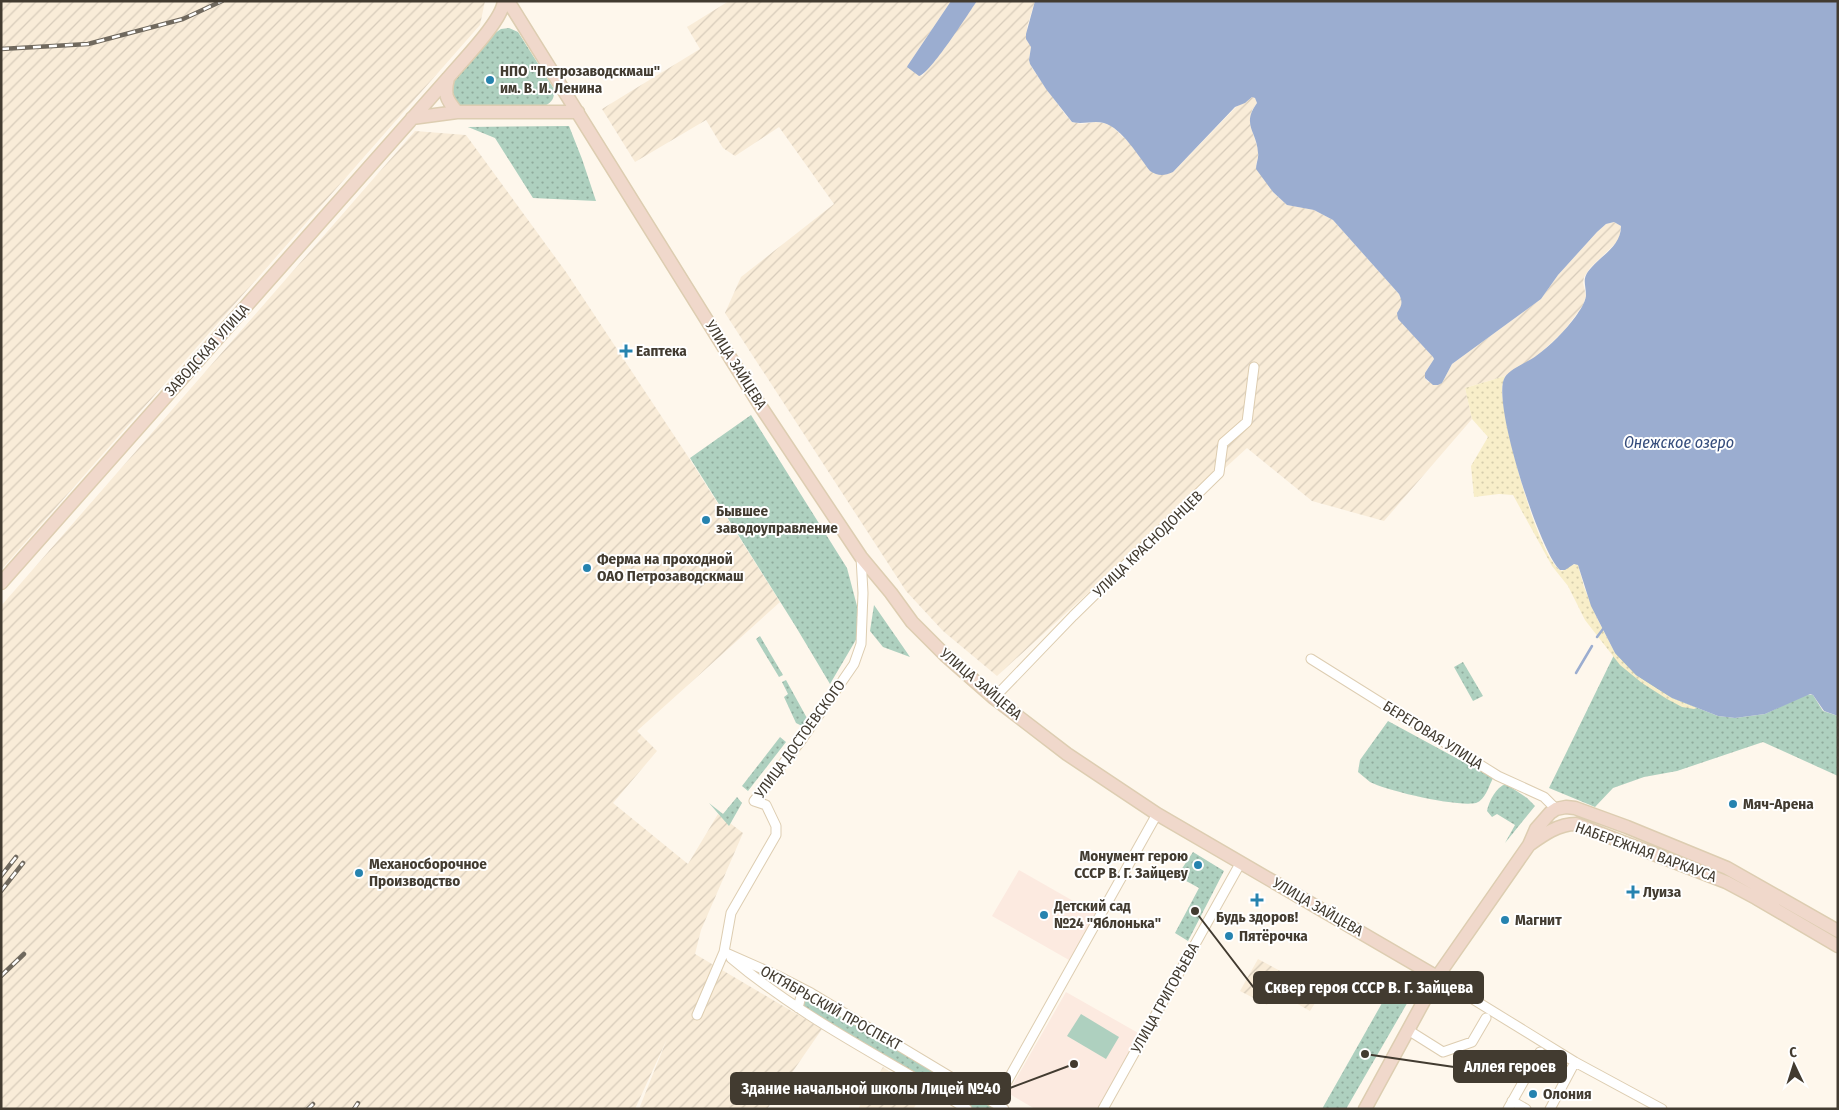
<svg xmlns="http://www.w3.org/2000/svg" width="1839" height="1110" viewBox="0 0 1839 1110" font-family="'Fira Sans Condensed',sans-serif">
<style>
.industrial{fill:url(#industrial-furrows)}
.education{fill:#fceae0}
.grass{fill:url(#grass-dots)}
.sand{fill:url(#sand-dots)}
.garden{fill:#aed0bf}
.water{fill:#9badd0}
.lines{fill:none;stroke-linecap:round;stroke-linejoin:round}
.stream{stroke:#9badd0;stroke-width:2.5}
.street-casing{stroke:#ddcdb1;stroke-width:11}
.secondary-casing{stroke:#ddcdb1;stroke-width:15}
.street{stroke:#fff;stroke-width:9}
.secondary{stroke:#f0d8cb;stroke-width:12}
.rail-casing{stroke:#70695e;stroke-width:4.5}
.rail{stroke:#fff;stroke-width:2.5;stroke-dasharray:8;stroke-linecap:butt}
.poi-dot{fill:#2683af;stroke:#fff;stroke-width:2}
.labels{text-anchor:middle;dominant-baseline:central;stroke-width:4;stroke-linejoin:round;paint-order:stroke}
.poi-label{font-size:15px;font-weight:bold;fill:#423b30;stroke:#fff;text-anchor:start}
.street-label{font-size:15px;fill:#423b30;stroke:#fff}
.water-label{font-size:16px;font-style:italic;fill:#354c7b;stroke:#fff}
.leader{fill:none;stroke:#423b30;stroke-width:2}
.callout-dot{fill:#423b30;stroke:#fff;stroke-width:2}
.callout{fill:#423b30;stroke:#423b30;stroke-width:2}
.callout-label{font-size:16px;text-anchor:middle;font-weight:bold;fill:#fff}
</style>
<defs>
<pattern id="industrial-furrows" width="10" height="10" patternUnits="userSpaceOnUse" patternTransform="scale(1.25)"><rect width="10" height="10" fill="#f9ecd8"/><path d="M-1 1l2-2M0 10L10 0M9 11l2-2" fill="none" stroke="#d7cbba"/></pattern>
<pattern id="grass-dots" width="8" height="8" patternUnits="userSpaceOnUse" patternTransform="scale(1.25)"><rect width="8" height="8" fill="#aed0bf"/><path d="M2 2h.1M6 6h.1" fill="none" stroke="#8faa9c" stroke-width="1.8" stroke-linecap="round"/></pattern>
<pattern id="sand-dots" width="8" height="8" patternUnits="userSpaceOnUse" patternTransform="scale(1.25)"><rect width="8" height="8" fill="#f8eec9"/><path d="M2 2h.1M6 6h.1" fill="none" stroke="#d6cdad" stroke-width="1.8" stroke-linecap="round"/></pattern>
</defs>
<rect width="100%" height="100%" fill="#fef7ec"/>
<path class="industrial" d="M1,1H485L480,25L1,570Z
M729,1H951L908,65V67L922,76L936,59L977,1H1035L1027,27L1031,47L1029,60L1032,68L1064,113L1072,122L1082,124L1095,122L1105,123L1113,127L1123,137L1173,172L1236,107L1252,97L1255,98L1257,103L1252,110L1250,124L1258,149V158L1256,165L1273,192L1287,205L1314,210L1333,220L1399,294L1403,303L1402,308L1398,311V318L1433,357L1434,359L1425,373V378L1428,382L1442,383L1452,364L1541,299L1558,275L1597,232L1606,224L1614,222L1621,226L1619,240L1590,268L1584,277L1583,283L1586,296L1583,305L1564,331L1536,357L1505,376L1465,388L1472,419L1384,521L1312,501L1247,448L997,676L943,631L906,591L725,313L741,277L834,204L779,127L735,156L723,148L706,120L635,162L602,109L700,49L687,27Z
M415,131L466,135L566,272L689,458L780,602L637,731L657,751L613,803L688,864L718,814L743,833L701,930L695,954L822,1029L767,1109H639L667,1039L635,1109H1V606Z
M1258,959L1284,973L1267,1005L1240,991Z
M1286,982L1317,1000L1310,1011L1280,994Z
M883,1067L923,1094L913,1109H858Z"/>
<path class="education" d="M1019,870L1096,914L1069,960L992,916Z
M1066,992L1140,1034L1098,1109H1035L1008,1093Z"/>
<path class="grass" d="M509,28L518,32L554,89C555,99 551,104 542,107L462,106C450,100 452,92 452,80L495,33L501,29Z
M569,126L582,159L596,201L533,198L495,138L468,127Z
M751,415L847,568L857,606V638L830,684L796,627L690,458Z
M874,605L910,657L883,647L870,631Z
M760,636L783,675L779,677L756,639Z
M1615,653L1672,698L1718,716L1735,718L1765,714L1806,694L1813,695L1823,711L1838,716V776L1763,742L1677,771L1644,777L1613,788L1595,807L1549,788Z
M1463,662L1483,696L1473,701L1454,667Z
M786,680L808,720L802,726L796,723L784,697L788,694L782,682Z
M1388,721L1493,778C1489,786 1485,800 1476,803C1457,807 1387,791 1370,782C1366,779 1362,775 1358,772L1360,760Z
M780,737L786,742L748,791L742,786Z
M1506,784L1527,798L1535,806L1505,843L1515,825L1497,814L1492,817L1487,811C1489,801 1496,787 1506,784Z
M737,797L742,803L729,826L709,803L723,814Z
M1193,852L1224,871L1188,941L1175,933L1199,888L1177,876Z
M1390,989L1409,1000L1346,1109H1322Z
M807,997L812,998L995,1109H972L804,1007V1001Z"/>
<path class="sand" d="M1505,376C1503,381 1502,385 1502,391C1503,420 1537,560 1562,571L1571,565L1577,564L1578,565L1584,587L1597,618L1615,653L1636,675L1672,698L1697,708L1694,709L1682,707L1667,699L1642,683L1620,665L1585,620L1568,586L1552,566L1513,495L1499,494L1474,497L1471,466L1488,437L1472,419L1465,388Z"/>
<path class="garden" d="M1081,1014L1119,1037L1106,1059L1067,1036Z"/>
<path class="water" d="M951,1H977C968,14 930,74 919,76L907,67L908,65Z
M1035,1H1838V716L1824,711L1813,695L1810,694L1765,714L1735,718L1718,716L1672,698L1636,675L1615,653L1591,606L1578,565L1574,564L1565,570H1560C1540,553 1490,398 1505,377C1510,369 1528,362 1536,356C1551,345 1565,331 1576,316C1580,310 1585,303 1586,296C1586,283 1581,279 1591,268C1603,254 1621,246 1621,226L1614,222L1606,224L1597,232L1558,275L1541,299L1452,364L1442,383L1438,385H1433L1425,378V373L1434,359L1433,357L1398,319L1397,313C1402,305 1403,303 1399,294L1333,220L1314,210L1287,205L1273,192L1256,169C1256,163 1259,158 1258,153C1257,131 1241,125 1257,103L1255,98L1252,97L1245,103L1235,107L1173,172C1164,176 1158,176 1150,171C1139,157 1122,128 1104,123C1093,120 1083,125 1072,122L1046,89L1030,64L1029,60L1031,47L1026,39V34Z"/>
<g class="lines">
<path class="stream" d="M1597,637L1603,629
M1576,673L1592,646"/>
<defs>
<path id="street" d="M1311,659L1498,776L1544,797L1556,809
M994,698L1073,616L1219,473L1223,443L1247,422L1254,367
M724,952L776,975L811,993L1004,1109
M731,958C803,1019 888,1060 967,1109
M1437,977L1575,1062L1662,1109
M798,1008L801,996L805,993H811
M697,1015L724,952L731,913L776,835V826L766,805L754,801L803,738L854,664L861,644L863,593L861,557
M1408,1030L1443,1052L1472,1042L1486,1018
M952,1099C951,1090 953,1087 961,1082
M1512,1101L1526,1109
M995,1103L1157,814
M1103,1109L1241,862
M1508,1109L1540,1052
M1550,1109L1575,1062"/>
<path id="secondary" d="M508,1L761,407L861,557L891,593L912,622L945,655L994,698L1067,754L1157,814L1437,977
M448,78C444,95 446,99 457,112
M412,118L457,112H578
M1,583L448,78C462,61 502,21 504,1
M1529,845C1543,835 1558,824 1576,824L1726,882L1756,898L1838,946
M1365,1109L1437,977L1529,845L1536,829L1550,813L1556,809L1566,807L1575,808L1627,827L1727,868L1838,931"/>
</defs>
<use href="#street" class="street-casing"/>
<use href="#secondary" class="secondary-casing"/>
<use href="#street" class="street"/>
<use href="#secondary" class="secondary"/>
<defs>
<path id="rail" d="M1,49L88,44L183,19L222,1
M1,876L16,857
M1,891L23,863
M1,976L24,954
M308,1109L313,1104
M354,1109L358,1103"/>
</defs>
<use href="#rail" class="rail-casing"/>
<use href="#rail" class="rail"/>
</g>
<g class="poi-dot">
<circle cx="490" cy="80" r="5"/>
<path d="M623.5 343.5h5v5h5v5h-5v5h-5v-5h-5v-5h5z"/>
<circle cx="706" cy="520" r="5"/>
<circle cx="587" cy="568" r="5"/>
<circle cx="1733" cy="804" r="5"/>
<circle cx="1198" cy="865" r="5"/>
<circle cx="359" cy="873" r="5"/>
<path d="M1630.5 884.5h5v5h5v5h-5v5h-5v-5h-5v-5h5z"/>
<path d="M1254.5 892.5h5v5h5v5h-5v5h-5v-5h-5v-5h5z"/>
<circle cx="1044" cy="915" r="5"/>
<circle cx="1505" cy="920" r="5"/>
<circle cx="1229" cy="936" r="5"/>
<circle cx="1533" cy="1094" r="5"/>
</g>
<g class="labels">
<g class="poi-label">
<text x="500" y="71">НПО "Петрозаводскмаш"<tspan x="500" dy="17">им. В. И. Ленина</tspan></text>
<text x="636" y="351">Еаптека</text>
<text x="716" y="511">Бывшее<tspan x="716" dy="17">заводоуправление</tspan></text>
<text x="597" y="559">Ферма на проходной<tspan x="597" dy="17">ОАО Петрозаводскмаш</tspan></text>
<text x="1743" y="804">Мяч-Арена</text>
<text x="1188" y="856" text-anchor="end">Монумент герою<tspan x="1188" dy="17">СССР В. Г. Зайцеву</tspan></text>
<text x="369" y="864">Механосборочное<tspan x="369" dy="17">Производство</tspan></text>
<text x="1643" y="892">Луиза</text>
<text x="1054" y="906">Детский сад<tspan x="1054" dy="17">№24 "Яблонька"</tspan></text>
<text x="1257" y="917" text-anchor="middle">Будь здоров!</text>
<text x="1515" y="920">Магнит</text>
<text x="1239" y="936">Пятёрочка</text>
<text x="1543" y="1094">Олония</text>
</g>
<g class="street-label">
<text transform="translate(207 350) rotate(-48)">ЗАВОДСКАЯ УЛИЦА</text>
<text transform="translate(736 365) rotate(58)">УЛИЦА ЗАЙЦЕВА</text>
<text transform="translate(1148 544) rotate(-44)">УЛИЦА КРАСНОДОНЦЕВ</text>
<text transform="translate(981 684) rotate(40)">УЛИЦА ЗАЙЦЕВА</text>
<text transform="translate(1433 735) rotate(32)">БЕРЕГОВАЯ УЛИЦА</text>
<text transform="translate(800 739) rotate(-54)">УЛИЦА ДОСТОЕВСКОГО</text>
<text transform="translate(1646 852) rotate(20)">НАБЕРЕЖНАЯ ВАРКАУСА</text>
<text transform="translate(1318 907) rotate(30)">УЛИЦА ЗАЙЦЕВА</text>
<text transform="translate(1165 998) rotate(-61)">УЛИЦА ГРИГОРЬЕВА</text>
<text transform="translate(831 1008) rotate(29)">ОКТЯБРЬСКИЙ ПРОСПЕКТ</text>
</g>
<g class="water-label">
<text x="1679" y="442">Онежское озеро</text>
</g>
</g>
<path class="leader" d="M1195 911L1254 988M1365 1054L1454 1067M1074 1064L1010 1088"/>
<g class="callout-dot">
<circle cx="1195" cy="911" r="5"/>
<circle cx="1365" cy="1054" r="5"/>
<circle cx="1074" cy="1064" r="5"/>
</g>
<g class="callout">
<rect x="1254" y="972" width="229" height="31" rx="5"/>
<rect x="1454" y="1051" width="112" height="31" rx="5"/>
<rect x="731" y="1073" width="279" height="31" rx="5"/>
</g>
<g class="callout-label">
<text x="1369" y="993">Сквер героя СССР В. Г. Зайцева</text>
<text x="1510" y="1072">Аллея героев</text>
<text x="871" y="1094">Здание начальной школы Лицей №40</text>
</g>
<rect width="1839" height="1110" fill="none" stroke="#423b30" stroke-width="5"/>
<g transform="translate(1794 1065) rotate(356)" stroke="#ffffff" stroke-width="4" paint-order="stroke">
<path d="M0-4L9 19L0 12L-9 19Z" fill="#423b30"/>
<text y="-8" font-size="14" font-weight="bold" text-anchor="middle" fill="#423b30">С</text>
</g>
</svg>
